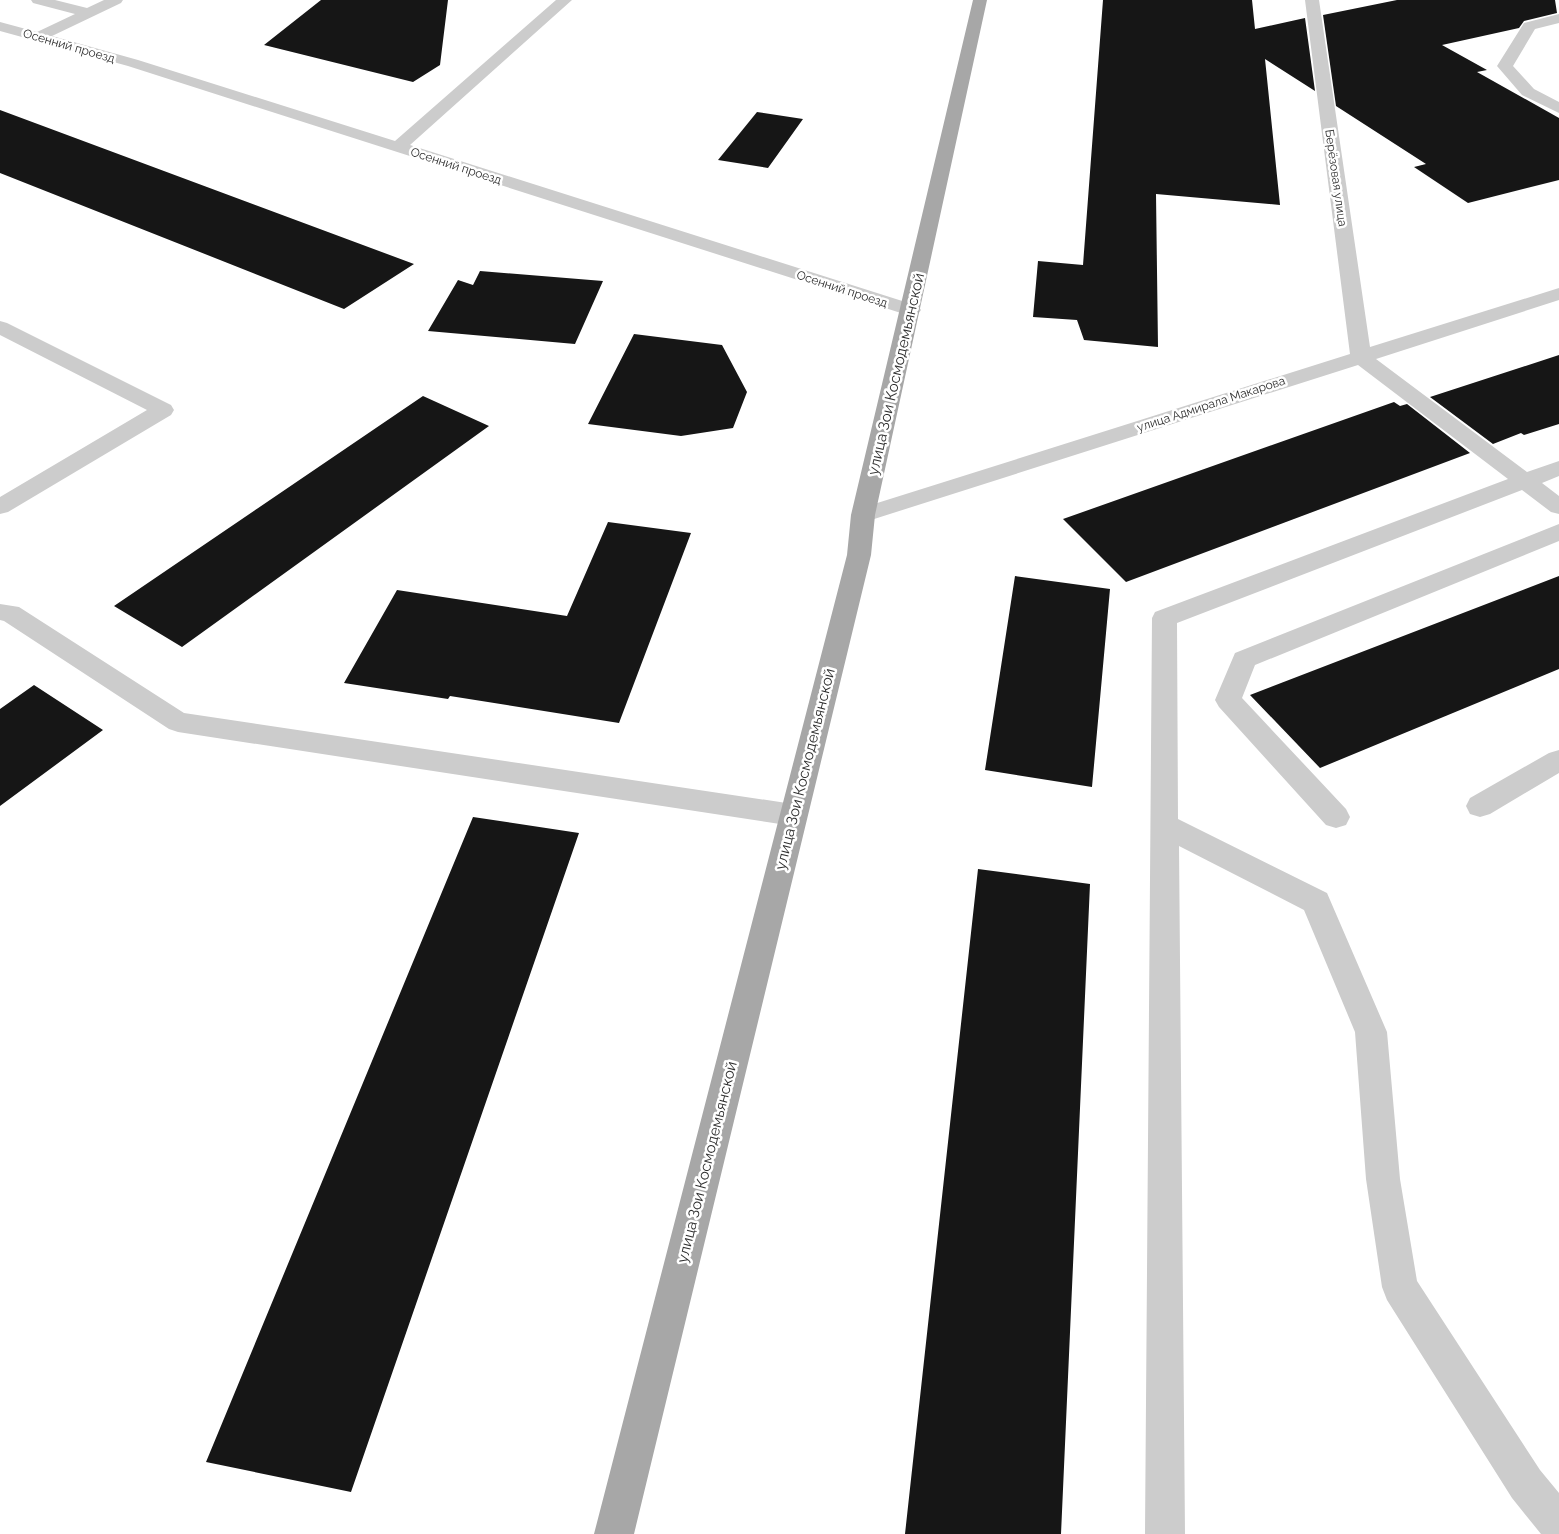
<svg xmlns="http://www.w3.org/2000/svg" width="1559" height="1534" viewBox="0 0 1559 1534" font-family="Raleway,sans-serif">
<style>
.building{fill:#161616}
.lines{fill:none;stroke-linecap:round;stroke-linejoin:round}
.minor{fill:#ccc;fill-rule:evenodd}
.major{fill:#a7a7a7;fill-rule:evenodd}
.labels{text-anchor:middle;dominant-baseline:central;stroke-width:5;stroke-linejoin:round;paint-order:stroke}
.far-street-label{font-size:12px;fill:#2f2f2f;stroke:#fff}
.street-label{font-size:15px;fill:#2f2f2f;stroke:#fff}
</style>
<rect width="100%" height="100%" fill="#fff"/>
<path class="building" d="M321,0H448L440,65L413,82L264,45Z
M1103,0H1252L1255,29L1305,18L1315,91L1265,59L1280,205L1156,194L1158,347L1084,340L1077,320L1033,317L1038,261L1083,265Z
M1397,0H1555L1557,13L1524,21L1519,28L1442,45L1487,70L1477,72L1559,118V180L1468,203L1414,167L1426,164L1336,106L1323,15Z
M0,110L414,264L344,309L0,173Z
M757,112L803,119L768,168L718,160Z
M480,271L603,281L575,344L428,331L458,280L473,285Z
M634,334L722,345L747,392L733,428L681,436L588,424Z
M1559,355V424L1524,435L1521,433L1493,444L1430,397Z
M423,396L489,426L182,647L114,606Z
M1394,402L1400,406L1407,404L1470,453L1126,582L1063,519Z
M608,522L691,533L619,723L450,696L448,699L344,683L397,590L567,616Z
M1015,576L1110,589L1092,787L985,770Z
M1559,576V669L1320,768L1250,695Z
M34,685L103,730L0,806V709Z
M473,817L579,833L351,1492L206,1462Z
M978,869L1090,884L1061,1534H905Z"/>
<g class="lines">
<path class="minor" d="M31,0H55L87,8L104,0H123L121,3L52,36L138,60L395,141L556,0H572L410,145L918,306L921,310L918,314L911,316L904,314L128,66L0,31V22L37,32L75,14L33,3Z
M1305,0H1319L1370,347L1559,288V300L1376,359L1527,472L1559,461V476L1542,483L1559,496V514L1551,512L1522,490L1177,623L1178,819L1327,893L1387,1032L1400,1179L1417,1281L1540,1470L1559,1493V1534H1541L1512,1498L1387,1300L1382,1287L1366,1179L1355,1032L1304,910L1179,846L1185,1534H1145L1152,618L1155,612L1508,479L1358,365L871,520L863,522L855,520L851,515L855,510L1350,354Z
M1559,14V23L1535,29L1513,66L1534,89L1559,102V113L1522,95L1497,66L1524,23Z
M0,321L7,323L171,405L174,410L171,415L8,512L0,514V497L147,410L0,335Z
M1559,524V541L1255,665L1242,698L1346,809L1350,817L1346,825L1336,828L1326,825L1219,707L1215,700L1235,653Z
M0,604L19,607L184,713L793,804L803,807L807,815L803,823L793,826L178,732L169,729L4,621L0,620Z
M1559,750V773L1490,814L1480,817L1470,814L1466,806L1470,798L1549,753Z"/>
<path class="major" d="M973,0H987L875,515L871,555L634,1534H594L847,555L851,515Z"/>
</g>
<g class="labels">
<g class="far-street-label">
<text transform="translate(69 46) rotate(16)">Осенний проезд</text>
<text transform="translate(456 166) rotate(18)">Осенний проезд</text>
<text transform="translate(1336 178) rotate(82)">Берёзовая улица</text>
<text transform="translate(842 289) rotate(18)">Осенний проезд</text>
<text transform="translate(1211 404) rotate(-18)">улица Адмирала Макарова</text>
</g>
<g class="street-label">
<text transform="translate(896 374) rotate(-77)">улица Зои Космодемьянской</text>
<text transform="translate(805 769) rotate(-76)">улица Зои Космодемьянской</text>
<text transform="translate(707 1162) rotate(-76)">улица Зои Космодемьянской</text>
</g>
</g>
</svg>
